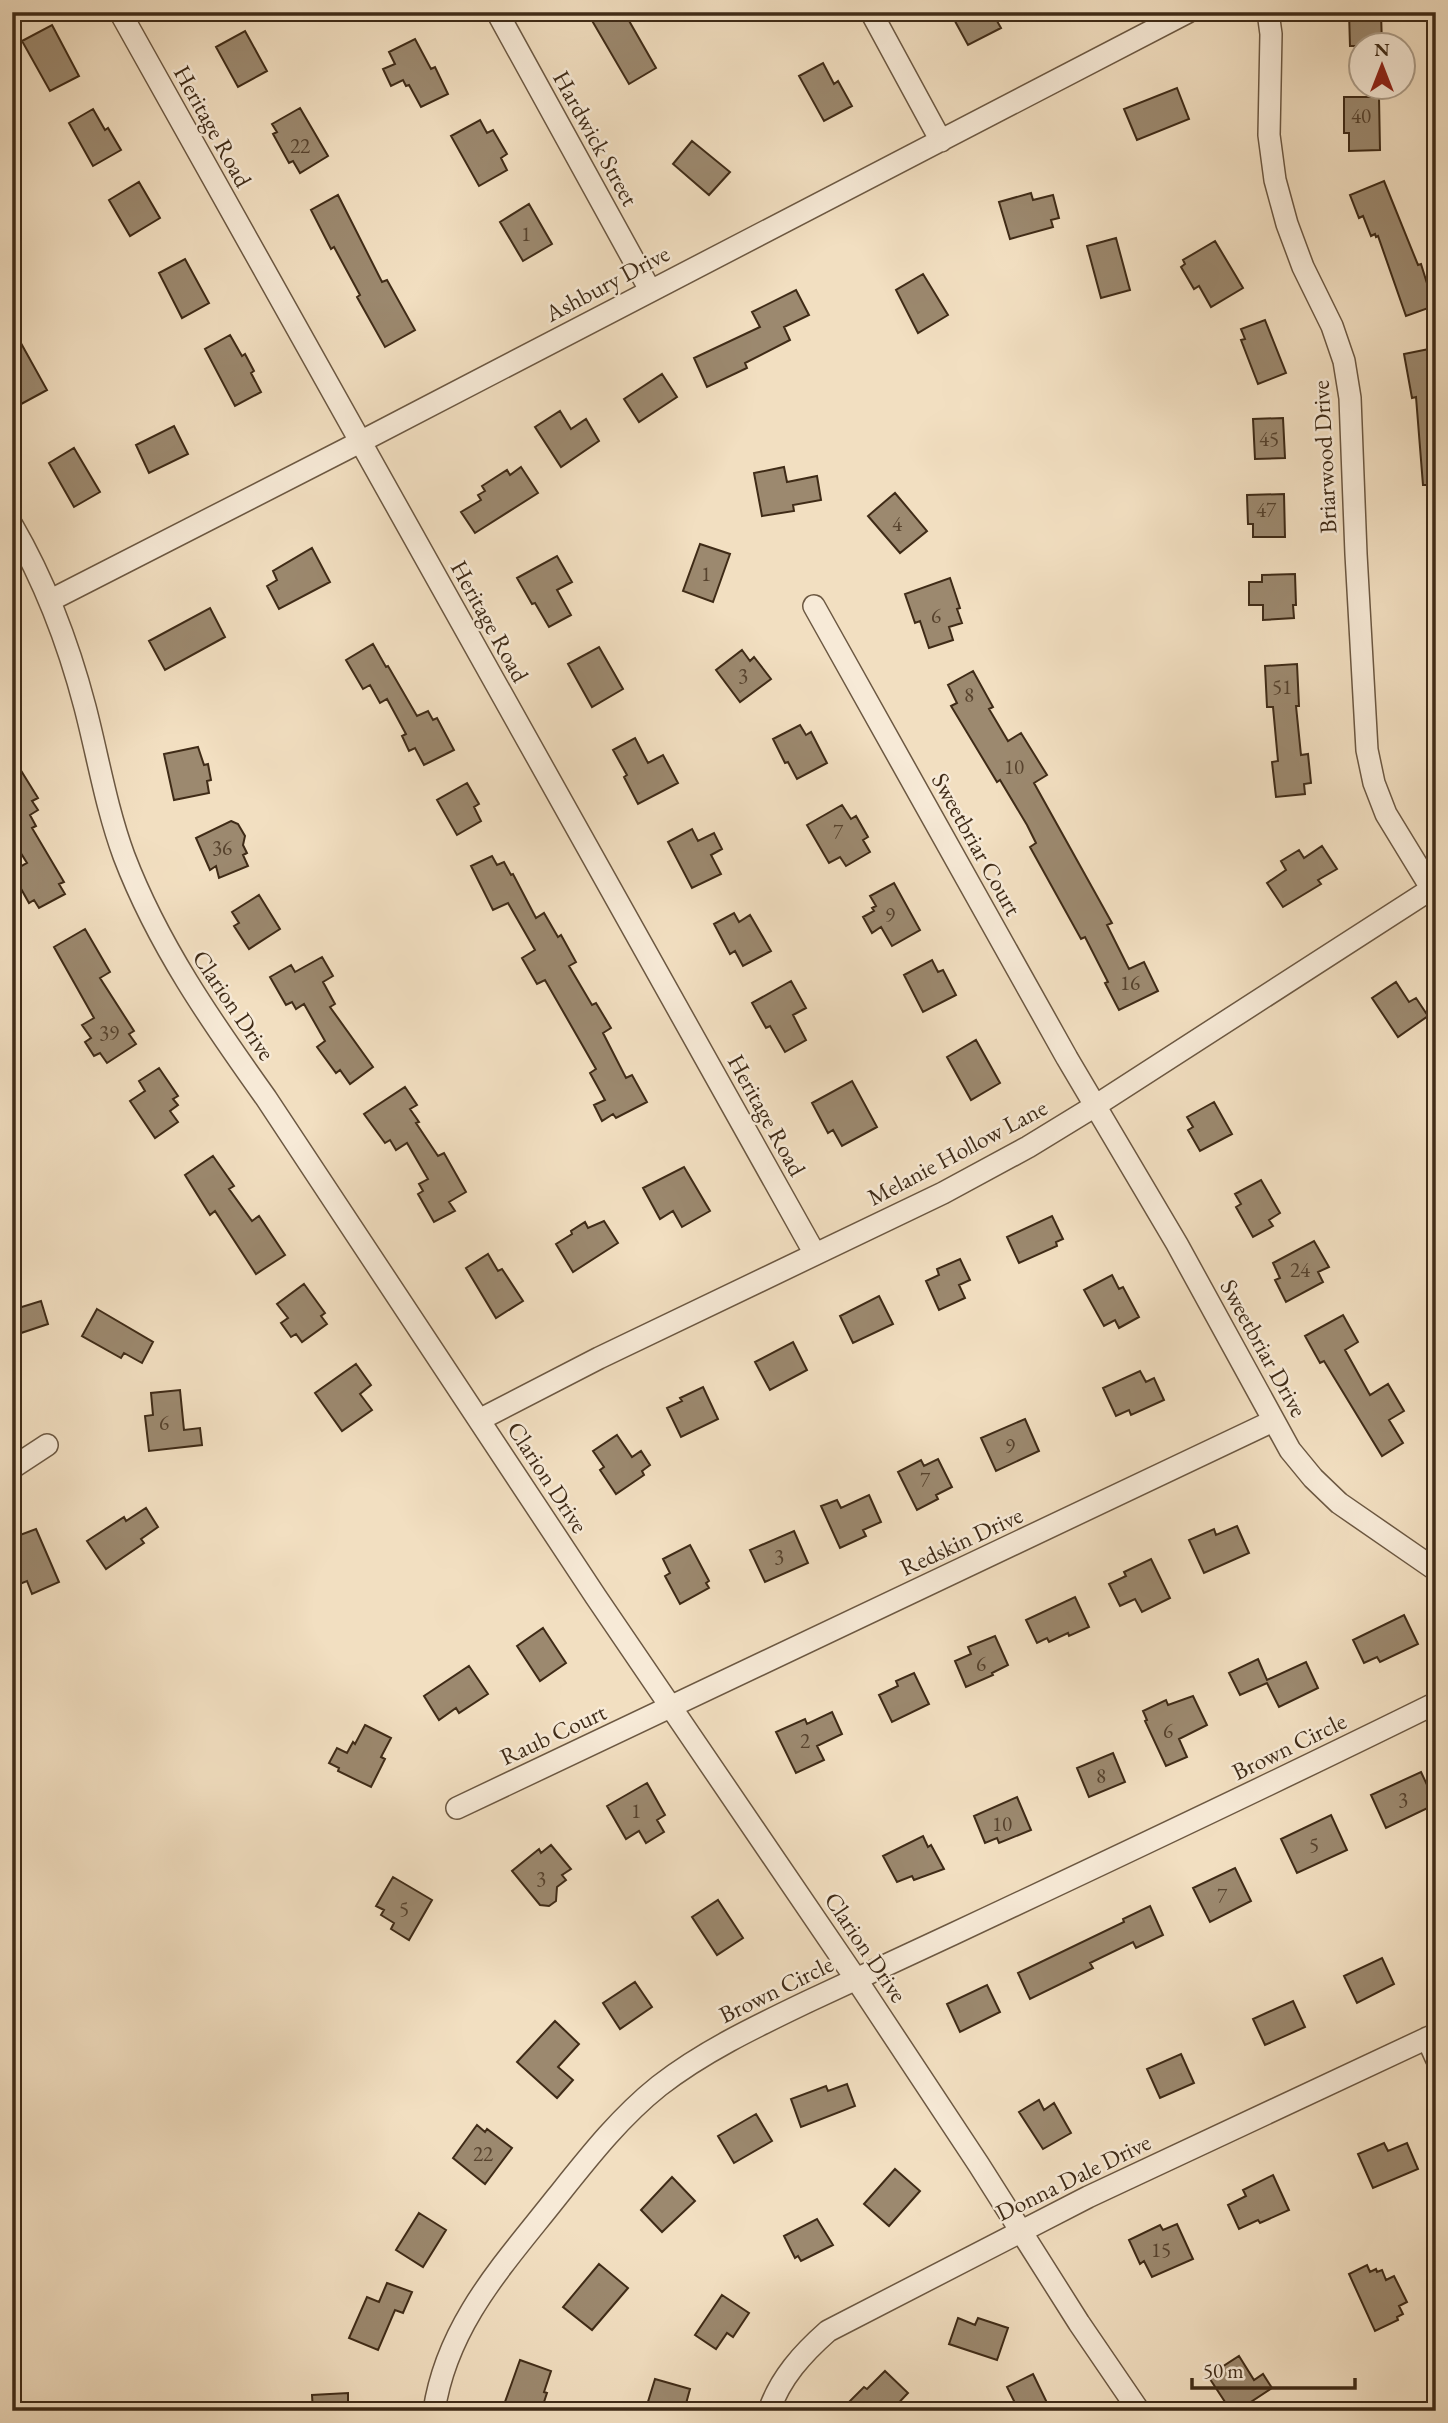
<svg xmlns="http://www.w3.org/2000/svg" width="1448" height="2423" viewBox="0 0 1448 2423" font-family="'EB Garamond',serif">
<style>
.building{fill:#9c896f;stroke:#3f2b17;stroke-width:2}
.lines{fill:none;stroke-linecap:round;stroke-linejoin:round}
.minor-casing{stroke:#6c5842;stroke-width:24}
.minor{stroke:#f7ead7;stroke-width:21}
.labels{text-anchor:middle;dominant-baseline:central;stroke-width:5;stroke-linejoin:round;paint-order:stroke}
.number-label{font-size:21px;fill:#56422d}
.street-label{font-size:24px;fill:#3f2b17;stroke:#f7ead7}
</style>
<rect width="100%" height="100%" fill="#f2dfc1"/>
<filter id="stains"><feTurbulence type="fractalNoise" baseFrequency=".00286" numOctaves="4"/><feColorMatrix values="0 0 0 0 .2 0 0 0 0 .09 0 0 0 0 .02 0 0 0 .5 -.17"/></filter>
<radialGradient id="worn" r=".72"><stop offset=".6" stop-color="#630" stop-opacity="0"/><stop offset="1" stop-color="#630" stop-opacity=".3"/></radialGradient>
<path class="building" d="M587,12H624L656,68L629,84Z
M950,12H992L1001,28L968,45Z
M1349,12H1381L1382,46H1350Z
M52,25L79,76L50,91L22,41Z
M245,31L267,71L238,87L216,47Z
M415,39L431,69L435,67L448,94L421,107L409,85L406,86L403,80L391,86L383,69L395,64L389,52Z
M823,63L834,84L838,81L852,106L824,121L799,76Z
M1177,88L1189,119L1137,140L1124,109Z
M1344,97H1379L1380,150L1349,151V133H1344Z
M300,108L328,156L300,173L293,161L289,163L273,134L277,132L272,124Z
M93,109L105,130L108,128L121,150L93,166L69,123Z
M480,120L487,133L493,130L507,154L501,158L507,170L479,186L451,136Z
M692,141L730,172L709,195L673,164Z
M1384,181L1418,265L1421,264L1434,306L1406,316L1378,236L1376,237L1375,234L1371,236L1363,216L1359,218L1350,195Z
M139,182L160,218L130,236L109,200Z
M1031,193L1033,200L1053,195L1059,218L1051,220L1053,227L1010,239L999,202Z
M338,195L382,282L387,280L415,330L385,347L357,297L360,295L334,247L331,249L311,210Z
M529,204L552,244L523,261L500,222Z
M1116,238L1130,290L1101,298L1087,246Z
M1215,241L1243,288L1211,307L1199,286L1194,289L1181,267L1185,264L1183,260Z
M185,259L209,303L182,318L159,273Z
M923,274L948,315L918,333L896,290Z
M796,290L809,315L784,327L790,340L745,363L747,368L707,387L694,358L760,327L752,312Z
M1265,320L1286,373L1258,384L1241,340L1245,339L1241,329Z
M12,327L47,390L12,409Z
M230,335L242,356L245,354L254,371L251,373L261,392L235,406L205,349Z
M1434,348L1436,359V485H1423L1416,397L1412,398L1404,354Z
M662,374L677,397L639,422L624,399Z
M560,411L571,429L586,419L599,441L561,467L535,427Z
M1283,418L1285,458L1255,459L1253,419Z
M174,426L188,454L149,473L136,445Z
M74,448L100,492L74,507L49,463Z
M521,467L538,493L475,533L461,512L481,500L478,495L485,491L482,486L507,470L510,475Z
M784,467L787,482L817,476L821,500L793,505L794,511L762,516L754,473Z
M895,493L927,531L900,553L868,516Z
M1284,494L1285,537H1253V524H1248L1247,495Z
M700,544L730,554L713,602L683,591Z
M312,548L330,582L279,609L267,586L277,580L273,571Z
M557,556L572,582L557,590L571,615L549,627L535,603L532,604L517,578Z
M1295,574L1296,605H1293L1294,618L1263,620V605H1249V582H1262V575Z
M950,578L960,608L957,609L962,623L949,627L953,640L929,648L920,621L915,623L905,594Z
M210,608L225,637L165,670L149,641Z
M373,644L386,667L388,666L417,716L428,711L433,720L437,718L454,750L424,765L415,748L409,751L402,736L406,734L387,699L380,703L370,685L363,689L346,660Z
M599,647L623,689L592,707L568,664Z
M742,650L750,661L754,657L771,679L740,702L716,670Z
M1297,664L1299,706H1296L1301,755L1308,754L1311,783L1304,784L1305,794L1276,797L1272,762L1278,761L1273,707H1267L1265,666Z
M973,671L993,707L989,709L1008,741L1021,733L1047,775L1034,783L1112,923L1107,925L1129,969L1144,962L1158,991L1119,1010L1105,983L1108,982L1085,937L1081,939L1030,847L1036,843L1027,825L1000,780L997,782L951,706L957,703L948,685Z
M800,725L806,735L811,732L827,763L797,779L788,762L785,763L773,739Z
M635,738L648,763L663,755L678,783L638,804L624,777L627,775L613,750Z
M198,747L204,765L208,764L211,780L207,781L209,793L174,800L164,754Z
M12,756L38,798L32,801L38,810L30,815L36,826L32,828L64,882L59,884L65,894L39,908L34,900L29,903L15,878L20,875L16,869L27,863L12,839Z
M467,783L479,804L474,807L481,821L457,835L437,800Z
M842,805L851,819L856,816L868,837L863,840L870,852L846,866L840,857L829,863L807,825Z
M231,821L238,824L245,836L243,845L247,853L243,855L248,866L219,878L216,866L210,870L196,838Z
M692,829L698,841L714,833L722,849L711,855L721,874L692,888L668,842Z
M1322,846L1337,869L1318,880L1321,884L1283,907L1267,883L1286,870L1281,861L1299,850L1304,858Z
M492,856L497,865L504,862L511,875L513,874L536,918L544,913L558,937L561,935L576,962L569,966L592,1005L596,1003L611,1028L603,1033L626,1078L632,1075L647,1102L616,1118L613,1114L602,1121L594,1105L605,1100L590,1073L596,1069L545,980L537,984L522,958L535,950L508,903L493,910L471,866Z
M894,883L920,930L892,946L881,927L872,933L863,917L874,911L872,908L876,906L870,896Z
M259,895L280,929L249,949L234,926L239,923L232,912Z
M734,913L739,922L750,915L771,951L743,966L735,951L730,954L714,924Z
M85,929L110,972L100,978L134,1031L129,1034L136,1044L107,1063L100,1053L94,1056L85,1042L91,1038L82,1025L94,1018L54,947Z
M322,957L333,976L323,982L335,1004L330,1007L373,1067L350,1084L340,1070L336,1073L317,1047L325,1041L304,1004L296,1009L292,1002L286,1005L270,977L291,965L295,972Z
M932,960L938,972L943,970L956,995L923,1012L904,975Z
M791,981L806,1008L793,1015L806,1040L785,1052L770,1026L766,1028L752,1003Z
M1396,982L1409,1002L1416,998L1428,1016L1398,1037L1372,998Z
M976,1040L1000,1083L971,1100L947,1057Z
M159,1068L178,1096L173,1099L178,1105L170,1111L178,1122L155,1138L130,1101L145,1091L139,1081Z
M852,1081L877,1127L842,1146L833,1130L828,1133L812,1103Z
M405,1087L417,1105L410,1109L419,1122L416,1123L438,1156L444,1153L466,1192L449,1202L455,1211L434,1222L418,1194L423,1191L419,1184L428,1179L407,1143L396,1150L390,1140L385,1143L364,1114Z
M1214,1102L1232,1134L1200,1151L1188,1130L1193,1127L1187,1117Z
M213,1156L234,1186L229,1189L252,1221L259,1216L285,1255L256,1274L215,1211L210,1215L185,1175Z
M684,1167L710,1211L682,1227L673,1211L660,1219L643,1188Z
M1261,1180L1280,1213L1269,1220L1273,1226L1253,1237L1236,1207L1241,1204L1235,1194Z
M1052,1216L1063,1239L1056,1242L1057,1246L1019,1263L1007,1237Z
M604,1221L618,1243L573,1272L556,1244L572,1234L571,1231L585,1222L588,1228Z
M1314,1241L1329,1267L1318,1272L1323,1282L1286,1302L1275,1280L1280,1278L1273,1263Z
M488,1254L498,1271L502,1269L523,1301L496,1318L466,1268Z
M960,1259L970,1280L959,1285L965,1298L939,1310L926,1281L939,1275L937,1269Z
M1112,1275L1119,1289L1123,1287L1139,1317L1119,1328L1115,1320L1104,1326L1084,1290Z
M304,1284L325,1313L321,1316L327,1324L302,1342L296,1334L291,1337L281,1323L288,1318L277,1304Z
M879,1296L893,1324L853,1343L840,1316Z
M41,1301L48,1324L12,1336V1310Z
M97,1309L153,1342L142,1363L124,1353L121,1358L82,1336Z
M1343,1315L1358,1342L1345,1350L1370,1395L1388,1384L1404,1411L1389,1420L1403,1443L1382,1456L1324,1361L1320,1363L1305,1336Z
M793,1342L807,1370L770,1390L755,1362Z
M356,1364L371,1385L360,1394L372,1410L342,1431L315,1393Z
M1140,1371L1146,1382L1154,1378L1164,1400L1131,1415L1129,1410L1116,1416L1103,1388Z
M703,1387L718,1419L681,1437L667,1408L682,1401L680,1398Z
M180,1390L184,1430L200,1428L202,1445L149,1451L145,1416L153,1415L151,1393Z
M1025,1419L1039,1451L996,1471L981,1438Z
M617,1435L632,1457L641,1451L650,1465L642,1471L644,1475L616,1494L600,1470L604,1467L593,1451Z
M938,1459L952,1487L936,1495L938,1499L917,1510L898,1472L921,1460L924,1466Z
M869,1495L881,1522L863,1530L866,1536L840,1548L821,1506L837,1500L841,1508Z
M146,1508L158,1527L141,1539L144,1543L106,1569L87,1541L124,1517L126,1521Z
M1237,1526L1249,1553L1204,1573L1189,1540L1214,1529L1216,1535Z
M36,1529L59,1582L32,1594L27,1581L12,1587V1538Z
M794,1531L808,1563L765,1582L750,1550Z
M690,1545L709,1581L706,1583L709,1588L680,1604L665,1576L670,1573L663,1559Z
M1151,1559L1170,1598L1142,1612L1135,1599L1120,1606L1109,1584L1126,1576L1124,1572Z
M1075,1597L1089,1627L1069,1636L1068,1633L1049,1642L1047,1638L1037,1643L1026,1620Z
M1404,1615L1418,1644L1380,1662L1377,1657L1364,1663L1353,1640Z
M543,1628L566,1663L540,1681L517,1646Z
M995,1636L1008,1665L992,1673L993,1675L966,1687L955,1661L971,1654L968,1647Z
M1258,1659L1267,1680L1306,1662L1318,1688L1279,1707L1267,1683L1240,1695L1229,1673Z
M469,1666L488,1694L459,1713L456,1708L439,1720L424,1696Z
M914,1673L929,1704L892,1722L879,1695L898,1686L896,1681Z
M1193,1696L1207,1725L1179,1739L1187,1757L1166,1766L1145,1721L1147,1720L1143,1711L1166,1700L1168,1705Z
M832,1712L842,1734L817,1746L824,1760L796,1773L776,1732L805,1719L807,1724Z
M365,1725L391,1738L381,1757L385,1759L371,1787L338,1771L339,1768L329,1763L337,1748L347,1753L353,1742L355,1744Z
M1113,1753L1125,1782L1089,1797L1077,1768Z
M1421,1772L1436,1804L1386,1828L1371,1795Z
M647,1783L665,1815L657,1820L664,1832L646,1843L639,1831L626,1839L607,1806Z
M1017,1797L1031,1830L999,1843L997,1838L985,1843L974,1816Z
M1331,1815L1347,1850L1297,1873L1281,1839Z
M923,1836L928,1847L931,1845L944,1869L914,1880L912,1876L897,1882L883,1856Z
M551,1845L571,1869L562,1875L566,1880L557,1887L556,1901L549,1906L540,1905L512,1871L539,1849L541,1853Z
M1235,1868L1251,1901L1210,1922L1193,1888Z
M393,1877L432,1900L409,1940L391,1929L394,1923L381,1915L384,1910L376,1906Z
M718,1900L743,1938L717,1955L692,1917Z
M1150,1906L1163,1935L1136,1948L1133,1942L1090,1963L1093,1968L1030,1999L1018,1973L1124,1922L1123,1919Z
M1382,1958L1394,1984L1357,2003L1344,1976Z
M635,1982L652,2007L620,2029L603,2003Z
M987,1985L1000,2012L960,2032L947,2004Z
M1293,2001L1305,2027L1265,2045L1253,2019Z
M555,2021L579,2044L558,2067L573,2080L557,2098L517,2062Z
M1181,2054L1194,2083L1160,2098L1147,2069Z
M847,2084L855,2106L801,2127L791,2099L826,2086L828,2091Z
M1039,2100L1044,2110L1054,2103L1071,2133L1043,2149L1019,2112Z
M756,2114L772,2141L734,2163L718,2136Z
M477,2125L485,2132L487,2129L512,2148L485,2184L453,2158Z
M1384,2143L1388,2151L1407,2143L1418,2169L1373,2188L1358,2154Z
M895,2169L920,2191L889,2226L864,2204Z
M1273,2175L1289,2210L1260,2223L1258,2220L1239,2229L1228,2205L1246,2196L1243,2190Z
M672,2177L695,2201L662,2232L641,2210Z
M419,2213L446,2230L423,2267L396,2250Z
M817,2219L833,2245L801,2261L798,2256L795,2258L784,2236Z
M1177,2224L1193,2259L1152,2277L1144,2261L1140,2264L1129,2240L1160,2225L1163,2230Z
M599,2264L628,2288L592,2330L563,2307Z
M1367,2265L1370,2272L1376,2269L1377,2272L1382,2270L1386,2280L1394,2276L1407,2302L1399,2306L1403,2314L1397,2317L1398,2320L1375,2331L1349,2274Z
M387,2283L412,2292L403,2313L395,2310L378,2350L349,2338L367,2297L379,2302Z
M722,2295L749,2313L733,2337L727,2333L716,2349L695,2335Z
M958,2318L975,2325L978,2318L1008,2328L997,2360L949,2344Z
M1239,2356L1254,2380L1263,2374L1272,2388L1237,2411H1231L1208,2376Z
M520,2360L551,2371L544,2392L547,2393L541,2411H528L505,2402Z
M885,2371L908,2393L891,2411H840L864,2387L867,2389Z
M1033,2374L1051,2411H1019L1007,2387Z
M655,2379L690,2389L684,2411H650L651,2407L647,2405Z
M348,2393V2411H313L312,2395Z"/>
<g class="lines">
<defs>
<path id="minor" d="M120,12L815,1254
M497,12L650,290
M871,12L941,141
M1268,12L1271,34L1269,135L1275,180L1287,224L1303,267L1332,326L1344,361L1350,398L1356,554L1367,750L1374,783L1386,814L1436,896
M12,525C45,582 68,642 85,707C98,757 106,807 124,856C158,945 211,1021 266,1098L596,1597L856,1979L979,2165L1079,2323L1139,2411
M51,600L360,442L1188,12
M814,606L1067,1058L1177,1244L1290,1450L1313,1478L1339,1503L1436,1570
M479,1420L599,1358L943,1193L1028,1147L1095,1106L1436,886
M12,1468L47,1445
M457,1808L1273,1421
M1427,2038L1436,2058
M434,2411C447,2324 504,2264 556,2198C588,2158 619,2118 659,2086C704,2051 757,2026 809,2001C857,1979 905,1956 953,1934C1115,1858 1276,1782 1436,1703
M769,2411C780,2378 803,2353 828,2331L1088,2197L1436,2034"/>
</defs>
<use href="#minor" class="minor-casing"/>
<use href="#minor" class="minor"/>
</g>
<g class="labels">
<g class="number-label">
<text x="1361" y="115">40</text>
<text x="300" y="145">22</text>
<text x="526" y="233">1</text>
<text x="1269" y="438">45</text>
<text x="1266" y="509">47</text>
<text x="897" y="523">4</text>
<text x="706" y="573">1</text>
<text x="936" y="615">6</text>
<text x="743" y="675">3</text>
<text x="1282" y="686">51</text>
<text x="969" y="694">8</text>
<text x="1014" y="766">10</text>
<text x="838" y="831">7</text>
<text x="222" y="847">36</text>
<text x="890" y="914">9</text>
<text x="1130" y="982">16</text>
<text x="109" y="1032">39</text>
<text x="1300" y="1269">24</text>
<text x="164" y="1422">6</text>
<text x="1010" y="1445">9</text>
<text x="925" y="1479">7</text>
<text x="779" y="1556">3</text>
<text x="981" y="1663">6</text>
<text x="1168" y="1730">6</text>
<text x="805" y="1740">2</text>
<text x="1101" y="1775">8</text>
<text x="1403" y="1799">3</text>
<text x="636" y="1810">1</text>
<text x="1002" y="1823">10</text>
<text x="1314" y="1844">5</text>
<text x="541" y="1878">3</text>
<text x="1222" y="1895">7</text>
<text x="404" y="1908">5</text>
<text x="483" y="2153">22</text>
<text x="1161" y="2249">15</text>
</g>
<g class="street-label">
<text transform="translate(213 126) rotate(61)">Heritage Road</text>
<text transform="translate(596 138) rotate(61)">Hardwick Street</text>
<text transform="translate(607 283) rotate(-28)">Ashbury Drive</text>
<text transform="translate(1324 457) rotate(-93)">Briarwood Drive</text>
<text transform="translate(490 621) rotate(61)">Heritage Road</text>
<text transform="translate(977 844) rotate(61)">Sweetbriar Court</text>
<text transform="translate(234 1005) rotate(56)">Clarion Drive</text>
<text transform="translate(767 1115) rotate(61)">Heritage Road</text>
<text transform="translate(957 1152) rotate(-28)">Melanie Hollow Lane</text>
<text transform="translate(1264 1348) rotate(61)">Sweetbriar Drive</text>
<text transform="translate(548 1477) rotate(57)">Clarion Drive</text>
<text transform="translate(961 1541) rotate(-25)">Redskin Drive</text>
<text transform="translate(553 1734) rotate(-25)">Raub Court</text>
<text transform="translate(1289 1746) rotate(-26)">Brown Circle</text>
<text transform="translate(866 1947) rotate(56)">Clarion Drive</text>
<text transform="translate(776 1989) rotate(-26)">Brown Circle</text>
<text transform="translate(1073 2177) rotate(-26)">Donna Dale Drive</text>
</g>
</g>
<rect width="1448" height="2423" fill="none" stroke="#f2dfc1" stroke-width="42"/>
<rect x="14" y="14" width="1420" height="2395" fill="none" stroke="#3f2b17" stroke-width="3.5"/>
<rect x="21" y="21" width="1406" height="2381" fill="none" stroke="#3f2b17" stroke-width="2"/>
<g transform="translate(1382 66)"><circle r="33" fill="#f7ead7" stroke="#ad9e8a" stroke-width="2"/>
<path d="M0-5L12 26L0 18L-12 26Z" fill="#8f2418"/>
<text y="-10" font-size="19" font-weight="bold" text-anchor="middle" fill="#3f2b17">N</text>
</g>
<path d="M1192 2378v10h163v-10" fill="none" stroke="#3f2b17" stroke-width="3.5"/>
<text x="1203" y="2378" font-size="21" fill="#3f2b17" stroke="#f7ead7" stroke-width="5" paint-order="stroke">50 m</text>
<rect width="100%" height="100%" filter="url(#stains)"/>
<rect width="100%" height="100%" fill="url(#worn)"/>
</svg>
